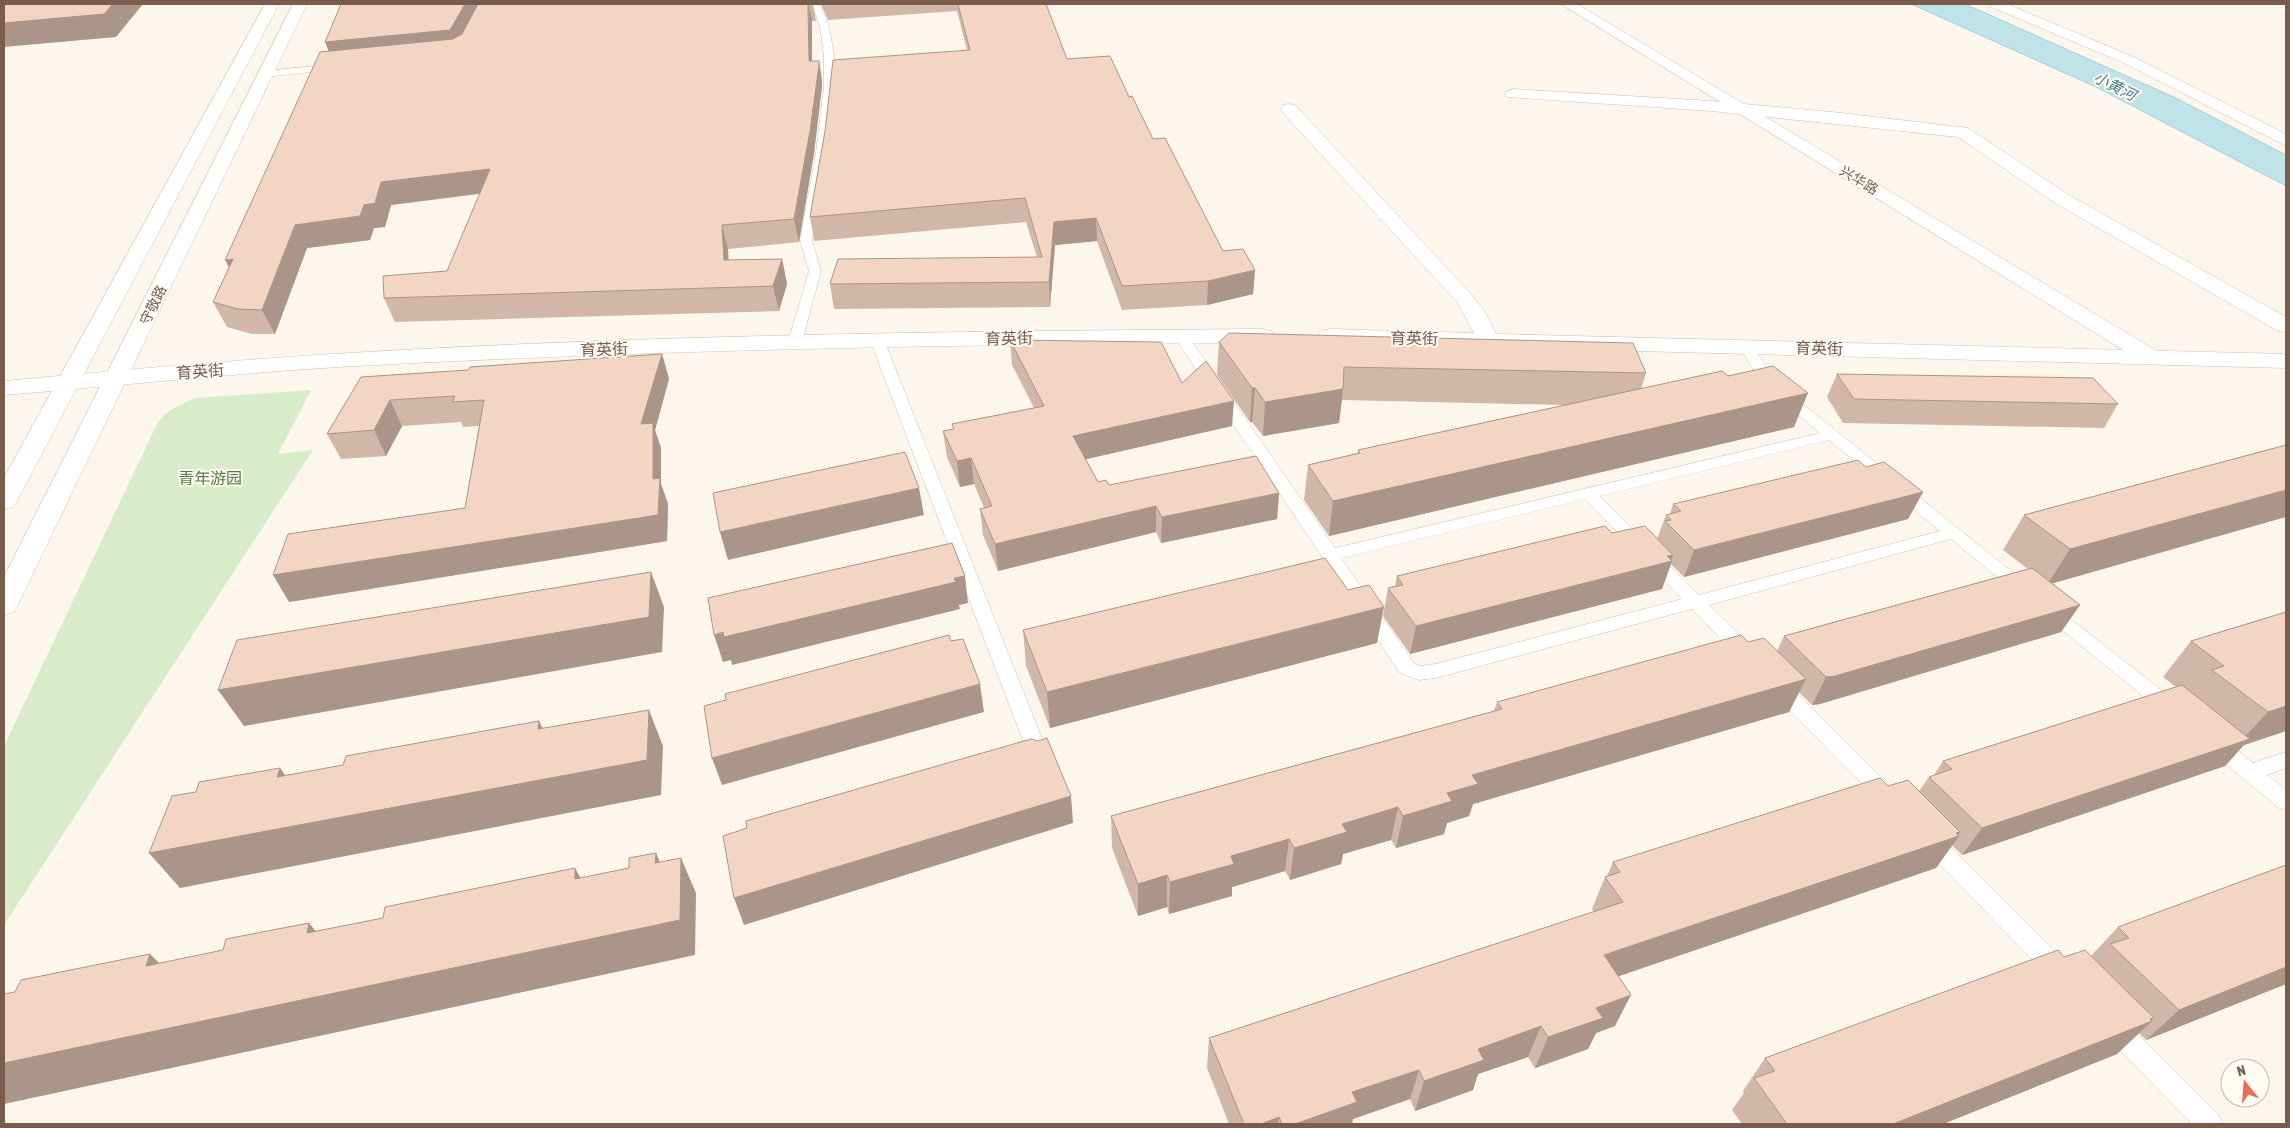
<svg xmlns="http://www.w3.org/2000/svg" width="2290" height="1128" viewBox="0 0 2290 1128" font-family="'Asap Condensed','Noto Sans SC',sans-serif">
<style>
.green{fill:#d8ecc9}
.water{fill:#bfe3e8;stroke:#a5d3da}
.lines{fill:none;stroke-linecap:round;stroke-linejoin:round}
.lane-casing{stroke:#d1beb0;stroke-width:1}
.street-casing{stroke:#d1beb0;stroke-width:1}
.secondary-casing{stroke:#d6c0b0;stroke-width:1}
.lane{fill:#fff;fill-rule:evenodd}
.street{fill:#fff;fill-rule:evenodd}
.secondary{fill:#fff;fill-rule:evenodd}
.wall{fill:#d1b7a8}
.shaded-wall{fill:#aa9588}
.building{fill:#f3d5c3;stroke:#aa9588}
.labels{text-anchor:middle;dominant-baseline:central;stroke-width:4;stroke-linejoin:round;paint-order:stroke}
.far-street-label{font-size:14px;fill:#7a5c4d;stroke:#fffaf3}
.far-water-label{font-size:15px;font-style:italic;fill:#437c86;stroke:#fffaf3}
.street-label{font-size:16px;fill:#7a5c4d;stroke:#fffaf3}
.park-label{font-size:16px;fill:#537a41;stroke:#fffaf3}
</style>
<rect width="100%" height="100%" fill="#fdf6ec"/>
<path class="green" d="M311,390L278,454L313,450L4,925V746L158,422C169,409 180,404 196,398Z"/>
<path class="water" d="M1911,4H1965L2176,98L2286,155V186L2096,87Z"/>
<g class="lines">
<defs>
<path id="lane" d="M812,4H820L829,27L834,55V86L827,153L812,240L821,271L802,342L795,346L788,342L809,271L800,240L816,153L824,86V55L820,27Z
M336,64L341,67L339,69L265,77L260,74L265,71Z
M1181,332L1186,333L1335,548L1820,433L1774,395L1759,378L1739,346L1746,342L1751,343L1770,373L1784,389L2030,586L2033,590L2030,594L2024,596L2018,594L1951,539L1709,605L1755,650L1757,655L1755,660L1748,662L1741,660L1692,609L1436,678L1419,680L1400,673L1174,336ZM1829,440L1940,531L1699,595L1600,496ZM1585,499L1682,599L1436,664L1420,666L1414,663L1341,558Z
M877,336L884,340L1050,759L1047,765L1040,767L1033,765L1030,759L870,340Z
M2048,604L2054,606L2179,704L2182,709L2179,714L2172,716L2165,714L2042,614L2039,610L2042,606Z
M1778,679L1785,681L1895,791L1899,797L1895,803L1888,805L1881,803L1771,691L1768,686L1771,681Z
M2214,735L2221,737L2253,763L2286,752V768L2267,775L2286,790V810L2279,808L2207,749L2204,743L2207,737Z
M1929,830L1937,833L2068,964L2072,972L2068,980L2060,983L2052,980L1921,845L1918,839L1921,833Z
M2113,1014L2122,1018L2219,1115L2223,1124H2192L2104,1034L2101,1026L2104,1018Z"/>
<path id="street" d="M1989,4H2007L2134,57L2286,134V146L2124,63L1991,7Z
M1513,89L1711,101L1832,112L1968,128L2069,195L2286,317V332L2278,331L2055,203L1958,137L1711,111L1507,97L1505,94L1507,91Z
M1289,104L1295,105L1471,294L1485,312L1496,334L2286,354V368L1329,343L1321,341L1318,336L1321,331L1329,329L1474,333L1457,302L1283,113L1281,109L1283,105Z
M1263,329L1271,331L1274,336L1271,341L1263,343C955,344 646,350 338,367C227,374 115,386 4,395V381C113,371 223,361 332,354C642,335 953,331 1263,329Z"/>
<path id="secondary" d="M265,4H279L17,501L13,507L4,509V478Z
M293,4H307L18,605L14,612L4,615V577Z
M1561,4H1577L2157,351L2160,356L2157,361L2149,363L2141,361Z"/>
</defs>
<use href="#lane" class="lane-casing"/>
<use href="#street" class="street-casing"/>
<use href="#secondary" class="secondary-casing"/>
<use href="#lane" class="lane"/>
<use href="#street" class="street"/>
<use href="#secondary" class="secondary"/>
</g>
<path class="wall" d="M341,4H813L816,21H812V61H819L822,81V86L814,153L799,242L728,249V260L782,259L787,284L779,311L395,322L384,298L447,271L480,194L391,205L385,227L374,228L370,240L307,248L275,334H252L227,327L213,302L328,51Z
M821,4H1030L1067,59L1129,97L1153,139L1223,251L1255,270L1253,294L1207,305L1122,310L1097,241L1055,245L1050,307L834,309L830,284L1037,257L1026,222L814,241L810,217L967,50L957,11L828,20Z
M1010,340L1182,383L1232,426L1085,459L1098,482L1109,485L1279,493L1277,519L1161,543L1156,532L998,571L983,535L980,509L984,508L974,484L960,487L947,457L943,431L953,429L952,424L1034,408L1012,365Z
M1219,342L1646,373L1641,389L1794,427L1329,536L1304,500L1308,465L1358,453V450L1565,405L1342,400L1339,423L1263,436L1252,422H1250L1217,375Z
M662,354L669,379L655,430L661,448V484L668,504L667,541L289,602L465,508L479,426L463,427L461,422L402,426L386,456L341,459L327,434L361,377L468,370Z
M1837,374L2118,404L2104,428L1843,423L1827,397Z
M2286,445L2052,583L2080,605L2061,632L1820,704L1812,705L1799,692L1789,712L1473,804L1469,816L1447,823L1444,834L1396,848L1391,840L1343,854L1341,864L1290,880L1285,871L1232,887V896L1169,914L1167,907L1138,916L1112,848L1111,816L1494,711L1497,702L1748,642L1777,651L1784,636L2028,569L2003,550L2024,515Z
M1866,467L1923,492L1908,519L1684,577L1671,564L1662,589L1410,654L1383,616L1388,588L1395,586L1397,576L1612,533L1657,539L1666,515L1670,514L1673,504Z
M2286,612V731L2244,745L2225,766L1962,855L1952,845L1936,868L1618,976L1615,1026L1596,1033L1588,1049L1535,1068L1528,1057L1478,1074L1473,1090L1415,1111L1410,1099L1353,1119L1352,1124H1229L1207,1068L1209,1038L1594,912L1592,909L1605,877L1607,876L1613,862L1888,786L1919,791L1929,777L1934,775L1943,761L2176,687L2163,677L2191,641Z
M1023,630L1377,643L1050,728L1026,666Z
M2118,927L2286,984L2146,1040L2139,1033L2117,1054L1943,1124H1742L1732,1110L1744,1093L1743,1091L1765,1058L2064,957L2091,956Z"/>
<path class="shaded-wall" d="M113,4H143L116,37L4,47V23Z
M465,4H483L457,49L333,62L325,42Z
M809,4L812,21V82L809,61Z
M819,61L822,81V86L814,153L799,242L794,219Z
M490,169L498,191L391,205L385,227L374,228L370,240L307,248L275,334L262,310L295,225L364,205L381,182Z
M1096,218L1097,241L1055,245L1050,307L1049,282L1054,222Z
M722,225L728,249L730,284L724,260Z
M233,259L238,284L225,260Z
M782,259L787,284L779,311L773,286Z
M1255,270L1253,294L1207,305L1208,281Z
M662,354L669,379L655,430L661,448V484L668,504L667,541L289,602L273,575L653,479L641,424Z
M1252,388H1255L1252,422H1250Z
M1343,389L1339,423L1263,436L1265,402Z
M1808,393L1794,427L1329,536L1333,501Z
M390,400L402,426L386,456L374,430Z
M1234,401L1232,426L1074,462L1073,436Z
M971,458L974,484L960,487L957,461Z
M919,488L924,515L728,560L720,532Z
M2286,490V517L2047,585L2070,549Z
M1923,492L1908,519L1684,577L1694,550Z
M1279,493L1277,519L1161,543L1162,517Z
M1156,506V532L998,571L995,544Z
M1673,555L1671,562L1672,561L1662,589L1410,654L1416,626Z
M651,572L664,607L662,652L244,726L218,690Z
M965,576L968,603L959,605L960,609L732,665L731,660L723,662L714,635Z
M2080,605L2061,632L1820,704L1812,705L1826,677Z
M1384,607L1377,643L1050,728L1047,692Z
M1806,679L1789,712L1473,804L1469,816L1447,823L1444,834L1396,848L1403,816L1447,793L1472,775Z
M980,684L984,712L722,785L712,758Z
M2286,706V731L2244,745L2225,766L1962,855L1982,828L2241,741L2268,712Z
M649,710L663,746L661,795L180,888L149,853Z
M539,721L557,757L538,729Z
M280,768L306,804L277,777Z
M1071,796L1073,823L744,925L734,898Z
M1398,807L1391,840L1343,854L1341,864L1290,880L1294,848L1342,824Z
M1960,832L1957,837L1959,836L1936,868L1590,986L1604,955Z
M1289,839L1285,871L1232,887V896L1169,914L1170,882L1231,856Z
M656,853L671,888L655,863Z
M681,858L696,893L695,955L4,1104V1063Z
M575,868L594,903L575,879Z
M1167,875V907L1138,916V884Z
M309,923L337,957L307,933Z
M150,954L184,988L146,966Z
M2286,967V984L2146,1040L2179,1010Z
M1631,995L1615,1026L1596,1033L1588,1049L1535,1068L1548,1037L1596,1008Z
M2154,1018L2149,1022L2152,1021L2117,1054L1943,1124H1893Z
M1541,1026L1528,1057L1478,1074L1473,1090L1415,1111L1424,1081L1478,1049Z
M1419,1070L1410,1099L1353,1119L1352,1124H1295L1352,1092Z
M1279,1117L1278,1124H1261Z"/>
<path class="building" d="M4,4H113L104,14L4,23Z
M341,4H465L450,30L325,42Z
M478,4H808L809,61H819V65L810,131L794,219L722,225L724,260L782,259L773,286L384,298L383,276L447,271L490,169L381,182L375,203L364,205L360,216L295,225L262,310L238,309L213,302L233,259L225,260L320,52L453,39L462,34Z
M958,4H1046L1067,59L1110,56L1129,97L1132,96L1153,139L1165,138L1223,251L1243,249L1255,270L1208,281L1122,286L1096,218L1054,222L1049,282L830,284L838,259L1042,257L1025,198L810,217L825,131L833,60L970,50Z
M1229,333L1633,343L1646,373L1344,367L1343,389L1265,402L1255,388H1252L1219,342Z
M1010,340L1161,342L1182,383L1206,361L1234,401L1073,436L1098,482L1106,480L1109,485L1256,456L1279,493L1162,517L1156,506L995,544L980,509L992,506L971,458L957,461L943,431L954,429L952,424L1044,406Z
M662,354L641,424L653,423V479L660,478L658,515L273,575L288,534L465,508L484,400L452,402L455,396L390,400L374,430L327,434L361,377L468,370L470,367Z
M1773,366L1808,393L1333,501L1308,465L1360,453L1358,450L1722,371L1728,376Z
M1837,374L2093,378L2118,404L1854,399Z
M2286,445V490L2070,549L2024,515Z
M905,452L919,488L720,532L713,493Z
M1858,460L1866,467L1884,462L1923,492L1694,550L1665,521L1671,520L1666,515L1681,511L1673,504Z
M1605,526L1612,533L1645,526L1673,555L1667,556L1672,561L1416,626L1388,588L1403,585L1397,576Z
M952,543L965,576L954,578L956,582L724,637L723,632L714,635L708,598Z
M1325,558L1348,590L1369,585L1384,607L1047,692L1023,630Z
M2032,568L2080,605L1835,676L1826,677L1784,636Z
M651,572L649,617L218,690L237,640Z
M2286,612V706L2268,712L2212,670L2224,666L2191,641Z
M949,635L951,641L963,639L980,684L712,758L704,706L726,700L725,694Z
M1741,635L1748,642L1764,638L1806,679L1472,775L1478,784L1447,793L1452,801L1403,816L1398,807L1342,824L1347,832L1294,848L1289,839L1231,856L1234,864L1170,882L1167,875L1138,884L1111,816L1502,709L1497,702Z
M2182,685L2250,739L1982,828L1929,777L1952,769L1943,761Z
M649,710L647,760L149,853L172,796L196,792L199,782L280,768L277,777L343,765L346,756L539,721L538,729Z
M1047,738L1071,796L734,898L723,836L747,828L746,821L1031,739L1038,741Z
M1880,778L1888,786L1908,780L1960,832L1956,833L1959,836L1604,955L1631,995L1596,1008L1603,1018L1548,1037L1541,1026L1478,1049L1484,1060L1424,1081L1419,1070L1352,1092L1357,1102L1295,1124H1282L1279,1117L1261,1124H1244L1209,1038L1623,902L1605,877L1620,872L1613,862Z
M656,853L655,863L681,858L680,920L4,1063V994L15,992L21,980L150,954L146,966L223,950L226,939L309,923L307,933L383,918L385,907L575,868V879L629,868V858Z
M2286,865V967L2179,1010L2110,944L2129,938L2118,927Z
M2058,950L2064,957L2085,950L2154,1018L2150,1019L2152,1021L1893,1124H1787L1754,1078L1775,1071L1765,1058Z"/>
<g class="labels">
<g class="far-street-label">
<text transform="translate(1859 180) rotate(31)">兴华路</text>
<text transform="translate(153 305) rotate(-64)">守敬路</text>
</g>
<g class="far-water-label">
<text transform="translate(2115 86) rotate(27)">小黄河</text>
</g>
<g class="street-label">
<text transform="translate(1009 338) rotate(-1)">育英街</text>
<text transform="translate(1414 338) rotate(1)">育英街</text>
<text transform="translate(1819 348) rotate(1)">育英街</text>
<text transform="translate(604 349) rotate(-2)">育英街</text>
<text transform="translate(200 371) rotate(-4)">育英街</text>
</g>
<g class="park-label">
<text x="210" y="478">青年游园</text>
</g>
</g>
<rect width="2290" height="1128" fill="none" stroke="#7a5c4d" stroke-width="10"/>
<g transform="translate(2245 1083) rotate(343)"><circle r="24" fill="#fffaf3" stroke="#cabbb1"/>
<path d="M0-4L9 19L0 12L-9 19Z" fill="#e76f51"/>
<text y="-8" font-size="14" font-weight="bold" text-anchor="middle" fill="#7a5c4d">N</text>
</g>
</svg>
